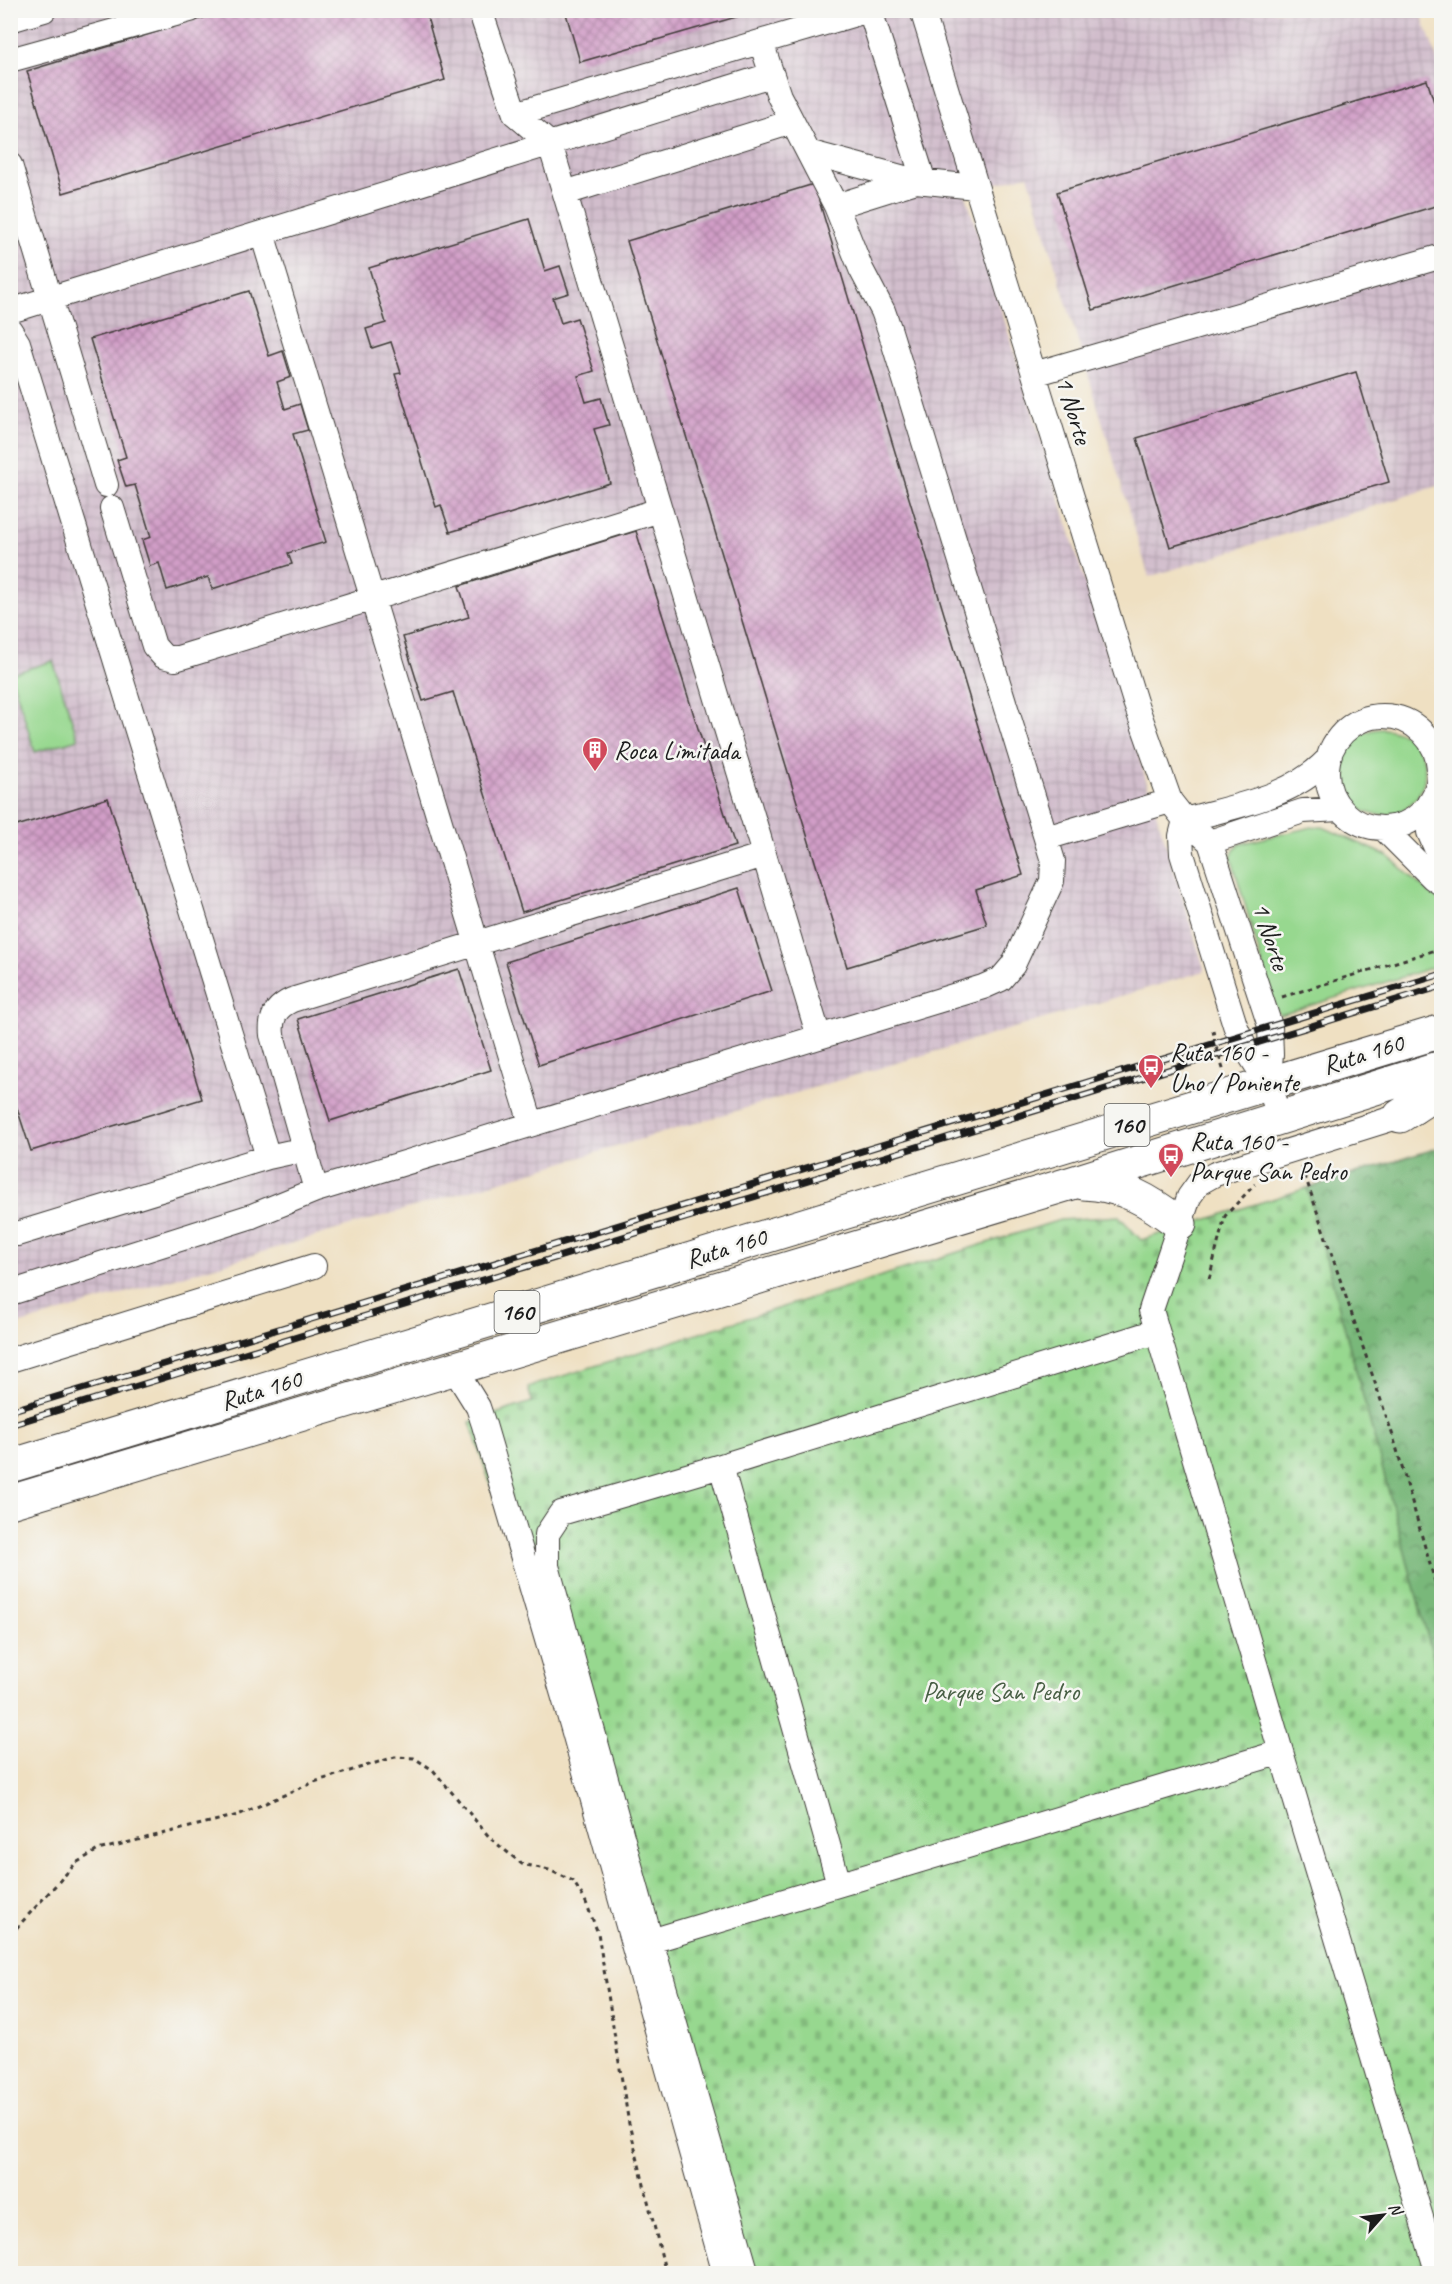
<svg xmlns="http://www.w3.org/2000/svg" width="1452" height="2284" viewBox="0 0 1452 2284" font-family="Caveat,sans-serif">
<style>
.industrial{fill:url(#industrial-grid)}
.grass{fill:#97d88f;stroke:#5a7a56;stroke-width:1.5}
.forest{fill:url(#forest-crowns);stroke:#4a6a4b;stroke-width:1.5}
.cemetery{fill:url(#cemetery-stones);stroke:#5a7a56;stroke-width:1.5}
.building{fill:url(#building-cross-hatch)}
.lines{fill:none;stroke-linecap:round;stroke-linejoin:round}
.minor-casing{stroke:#3c3935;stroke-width:26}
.highway-casing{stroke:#3c3935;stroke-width:35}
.path{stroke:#3c3935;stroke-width:3;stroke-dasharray:4.5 4.5;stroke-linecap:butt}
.minor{stroke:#fff;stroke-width:24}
.highway{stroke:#fff;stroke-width:33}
.rail-casing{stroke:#1c1c1c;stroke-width:7}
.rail{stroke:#f6f6f2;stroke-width:4.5;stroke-dasharray:14;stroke-linecap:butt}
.labels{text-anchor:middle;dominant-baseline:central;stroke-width:5;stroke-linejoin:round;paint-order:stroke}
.shield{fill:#f6f6f2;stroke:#5d5d5c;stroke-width:1.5}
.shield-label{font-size:24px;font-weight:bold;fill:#1c1c1c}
.street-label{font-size:26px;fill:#1c1c1c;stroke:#f6f6f2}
.poi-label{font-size:26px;fill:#1c1c1c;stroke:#f6f6f2;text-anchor:start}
.park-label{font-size:26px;fill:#475e44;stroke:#f6f6f2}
</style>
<defs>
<pattern id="industrial-grid" width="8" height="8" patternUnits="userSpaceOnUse" patternTransform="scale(1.5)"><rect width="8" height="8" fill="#d1bdcc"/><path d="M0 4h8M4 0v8" fill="none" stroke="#b3a2af"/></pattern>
<pattern id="forest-crowns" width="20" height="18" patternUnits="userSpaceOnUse" patternTransform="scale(1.5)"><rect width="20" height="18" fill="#79b87a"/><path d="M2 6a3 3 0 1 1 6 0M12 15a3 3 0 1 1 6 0" fill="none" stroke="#629563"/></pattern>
<pattern id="cemetery-stones" width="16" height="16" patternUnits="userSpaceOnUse" patternTransform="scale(1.5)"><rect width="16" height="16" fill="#97d88f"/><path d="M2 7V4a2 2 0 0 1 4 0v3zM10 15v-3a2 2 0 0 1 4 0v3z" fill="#82b97b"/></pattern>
<pattern id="building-cross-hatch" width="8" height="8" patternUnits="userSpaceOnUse" patternTransform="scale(1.5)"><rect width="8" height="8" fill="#d19ec7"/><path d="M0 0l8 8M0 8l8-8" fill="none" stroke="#a980a1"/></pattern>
</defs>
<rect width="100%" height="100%" fill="#f6f6f2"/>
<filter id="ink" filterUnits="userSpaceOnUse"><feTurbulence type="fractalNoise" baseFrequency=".0167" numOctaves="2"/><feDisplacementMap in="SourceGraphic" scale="12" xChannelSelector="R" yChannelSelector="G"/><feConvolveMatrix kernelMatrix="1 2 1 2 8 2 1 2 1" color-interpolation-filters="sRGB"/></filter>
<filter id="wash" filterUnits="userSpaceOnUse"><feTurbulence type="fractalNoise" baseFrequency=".008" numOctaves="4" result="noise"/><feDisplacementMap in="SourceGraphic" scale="24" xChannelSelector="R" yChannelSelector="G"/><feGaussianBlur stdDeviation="1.35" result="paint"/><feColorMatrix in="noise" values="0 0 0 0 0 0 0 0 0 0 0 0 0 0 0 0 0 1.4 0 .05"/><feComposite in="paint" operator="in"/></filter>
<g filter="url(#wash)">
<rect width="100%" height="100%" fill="#efe0c2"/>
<path class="industrial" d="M11,11H1420L1442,72L1441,485L1149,577L1028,175L965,192L1205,971L11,1327Z"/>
<path class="grass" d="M53,661L78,739L35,752L11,674Z
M1339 772a43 43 0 1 1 86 0a43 43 0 1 1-86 0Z
M1312,827H1323L1388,856L1429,893L1441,901V965L1280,1015L1276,1010L1231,857L1234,850L1239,844Z"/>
<path class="forest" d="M1441,1147V1687L1307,1188Z"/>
<path class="cemetery" d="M1307,1188L1441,1687V2273H726L552,1673L470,1422L532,1402L528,1387L1060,1220L1119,1216L1141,1240Z"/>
<g id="blocks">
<path class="building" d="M230,10H425L445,80L63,193L27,71Z
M565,10H757V11L580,62Z
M1427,80L1442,127V204L1093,310L1057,192Z
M814,184L1023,875L976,890L987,925L847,967L627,241Z
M529,219L545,271L560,266L569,293L553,298L561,323L577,318L594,371L578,376L586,402L601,398L609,425L594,429L610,483L450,532L441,505L436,507L395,374L401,373L391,342L372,348L366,329L386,323L369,268Z
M249,291L269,356L283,351L291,377L277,382L285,409L300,404L308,430L293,434L326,542L288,553L292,564L212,589L208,577L167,590L159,563L150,566L142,540L151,537L135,485L126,487L117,460L126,457L90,339Z
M1356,372L1389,482L1170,547L1137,438Z
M636,531L735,846L522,912L453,692L423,701L403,637L469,617L459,586Z
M108,798L202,1099L31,1151L10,1087V828Z
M739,888L772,991L539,1065L506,962Z
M459,969L491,1070L330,1121L298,1019Z"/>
</g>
</g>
<g filter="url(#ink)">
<use href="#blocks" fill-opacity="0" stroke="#3c3935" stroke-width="1.5"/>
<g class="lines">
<defs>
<path id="minor" d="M480,10L515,114L550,144L819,1037
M870,10L924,182
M922,10L1135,702L1170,801L1185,820L1210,842L1270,1026L1271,1055L1268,1083
M10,20L44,10
M10,60L190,10
M515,114L869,10
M808,152L916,181L976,187
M10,165L106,485
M565,193L792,122
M836,206L916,181
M262,233L531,1123
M10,311L771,75
M10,330L18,343L268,1157
M1034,374L1439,257
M112,508L154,646L163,656L175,659L660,510
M1327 772a56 56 0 1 1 112 0a56 56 0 1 1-112 0Z
M1429,803V832L1442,862
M1185,820L1181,836L1182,854L1235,1025L1244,1046L1268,1083L1280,1119
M1185,820C1234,806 1291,798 1327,760
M1383,828L1433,878L1442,884
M1046,838L1170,801
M1210,842L1303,811L1340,809
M1416,1111L1215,1174L1199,1183L1189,1197L1151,1310L1281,1752L1438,2274
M316,1190L272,1035C270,1018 276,1007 292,1000L764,855
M10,1234H17L268,1157L305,1149
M10,1293L252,1216L316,1190L983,987L1001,979L1013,965L1052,881L1053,861L889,328L883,311L861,269L836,206L779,96L761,42
M10,1360L314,1266
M453,1367L478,1407L484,1425L572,1725L725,2274
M721,1466L839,1884
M651,1941L1281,1752
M747,2274L651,1941L547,1566V1534L561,1513L721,1466L1157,1331"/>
<path id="highway" d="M1400,1116L1442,1089
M1083,1183C1122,1184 1150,1201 1180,1224
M10,1466L1442,1031
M10,1502L1072,1183L1442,1067"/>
</defs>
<use href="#minor" class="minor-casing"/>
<use href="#highway" class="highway-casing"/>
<path class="path" d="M1282,997L1442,948
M1213,1030L1215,1043L1224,1072
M1302,1167L1393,1436L1442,1606
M1209,1279L1225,1216L1255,1184
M10,1935L76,1863L98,1850L238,1815L314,1782L395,1757L414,1758L433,1770L491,1839L522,1864L549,1870L573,1881L585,1900L598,1933L629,2124L666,2274"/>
<use href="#minor" class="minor"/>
<use href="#highway" class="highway"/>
<defs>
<path id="rail" d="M10,1411L1442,974
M10,1425L1442,986"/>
</defs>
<use href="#rail" class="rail-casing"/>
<use href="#rail" class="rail"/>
</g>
</g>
<defs>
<symbol id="building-pin" viewBox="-11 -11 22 30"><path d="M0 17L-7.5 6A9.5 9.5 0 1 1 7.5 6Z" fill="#d1495b" stroke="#f6f6f2"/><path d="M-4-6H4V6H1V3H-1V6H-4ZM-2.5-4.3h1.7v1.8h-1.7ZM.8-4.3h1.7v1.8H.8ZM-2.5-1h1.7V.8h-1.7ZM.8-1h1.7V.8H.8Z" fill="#fff"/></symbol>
<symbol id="bus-pin" viewBox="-11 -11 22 30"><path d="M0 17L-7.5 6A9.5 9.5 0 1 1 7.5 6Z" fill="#d1495b" stroke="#f6f6f2"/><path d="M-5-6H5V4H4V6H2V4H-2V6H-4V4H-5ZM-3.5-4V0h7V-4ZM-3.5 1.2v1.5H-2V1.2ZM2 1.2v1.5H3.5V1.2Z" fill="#fff"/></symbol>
</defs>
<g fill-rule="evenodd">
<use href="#building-pin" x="580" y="735" width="30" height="40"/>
<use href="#bus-pin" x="1136" y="1052" width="30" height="40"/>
<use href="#bus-pin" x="1156" y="1141" width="30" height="40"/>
</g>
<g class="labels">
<g class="shield">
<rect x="1104.5" y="1104" width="45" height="42" rx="4.5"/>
<rect x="494.5" y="1291" width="45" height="42" rx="4.5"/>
</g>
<g class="shield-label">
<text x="1127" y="1125">160</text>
<text x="517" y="1312">160</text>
</g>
<g class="street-label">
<text transform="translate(1074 410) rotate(73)">1 Norte</text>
<text transform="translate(1271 936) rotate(72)">1 Norte</text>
<text transform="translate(1363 1054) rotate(-17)">Ruta 160</text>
<text transform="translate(726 1248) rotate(-17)">Ruta 160</text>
<text transform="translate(261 1390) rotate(-17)">Ruta 160</text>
</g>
<g class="poi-label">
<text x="614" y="750">Roca Limitada</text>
<text x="1170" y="1052">Ruta 160 -<tspan x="1170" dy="30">Uno / Poniente</tspan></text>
<text x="1190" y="1141">Ruta 160 -<tspan x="1190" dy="30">Parque San Pedro</tspan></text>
</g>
<g class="park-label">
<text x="1001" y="1691">Parque San Pedro</text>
</g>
</g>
<rect width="1452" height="2284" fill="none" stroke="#f6f6f2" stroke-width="36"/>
<g transform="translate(1383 2215) rotate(62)" stroke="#f6f6f2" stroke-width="4.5" paint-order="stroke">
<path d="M0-4.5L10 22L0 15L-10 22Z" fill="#1c1c1c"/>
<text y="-9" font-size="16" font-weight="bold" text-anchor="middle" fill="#1c1c1c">N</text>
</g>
</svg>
